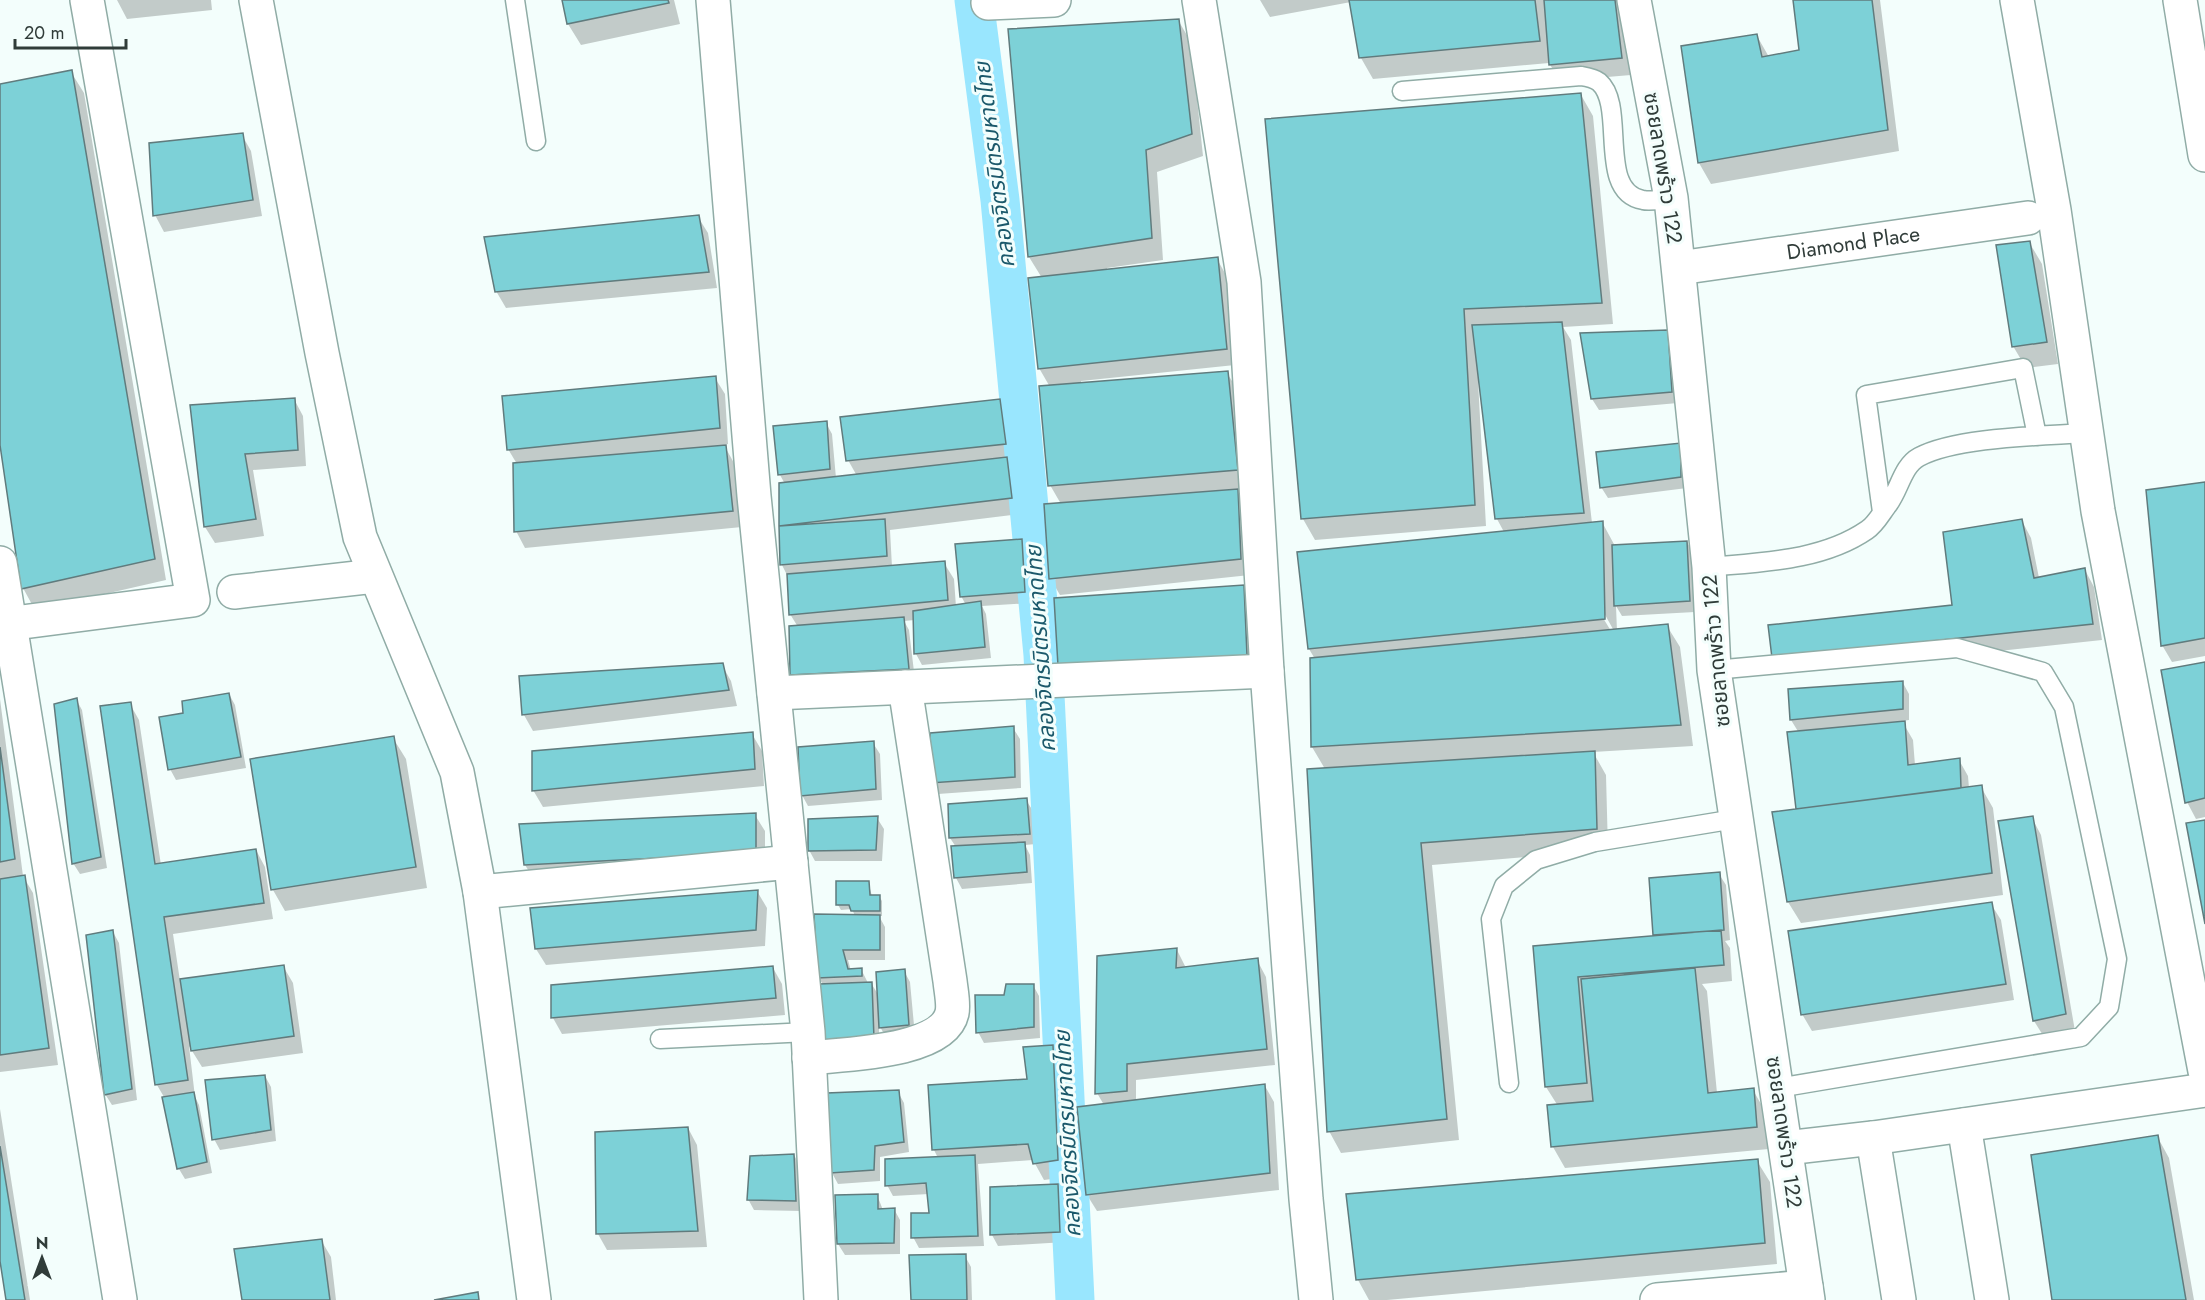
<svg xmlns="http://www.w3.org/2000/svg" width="2205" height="1300" viewBox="0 0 2205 1300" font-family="Jost,'Noto Sans Thai',sans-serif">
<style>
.shadow{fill:#0003;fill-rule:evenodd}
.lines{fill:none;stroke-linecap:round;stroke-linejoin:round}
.canal{stroke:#99e6fe;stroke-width:39}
.building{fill:#7dd1d7;stroke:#607b7d;stroke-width:1.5}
.lane-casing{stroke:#90aca6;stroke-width:21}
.street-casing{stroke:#90aca6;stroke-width:36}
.secondary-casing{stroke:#90aca6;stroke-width:36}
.lane{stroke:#fff;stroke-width:18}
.street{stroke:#fff;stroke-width:33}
.secondary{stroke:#fff;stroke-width:33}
.labels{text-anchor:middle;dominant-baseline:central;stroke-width:6;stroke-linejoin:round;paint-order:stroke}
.street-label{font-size:21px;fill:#303c39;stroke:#f3fefc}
.water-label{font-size:22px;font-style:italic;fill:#1b596b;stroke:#f3fefc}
</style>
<rect width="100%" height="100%" fill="#f3fefc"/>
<path class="shadow" d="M117,0H211L212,10L127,19Z
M564,0H674L680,24L581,45L568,24Z
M1260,0H1622L1631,75L1560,81L1549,63L1373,79L1361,58L1351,2L1270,17Z
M1794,0H1880L1899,151L1711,184L1699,163L1757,36L1769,57L1801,52Z
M1178,20L1191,42L1203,156L1157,172L1163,260L1107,268V271L1217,259L1226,275L1235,365L1081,381V384L1227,373L1240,394L1250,492L1238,493L1247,507L1250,575L1060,595L1050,578L1061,504L1050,485V387L1039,368L1042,278L1029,257L1010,30Z
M71,72L84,93L166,580L35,610L23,588L0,435V85Z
M1581,95L1593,116L1613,324L1563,327L1571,340L1592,523L1602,522L1615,546L1687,542L1693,553L1695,612L1622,616L1616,606L1617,631L1667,626L1680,647L1693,746L1593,752L1606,775L1608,850L1432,865L1459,1140L1341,1153L1329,1131L1325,769L1312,747L1315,659L1309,649L1504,532L1497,519L1480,380L1478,381L1486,526L1315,540L1303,519L1266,120ZM1603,611L1614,631H1611L1600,613Z
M242,135L251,151L262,216L164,232L155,215Z
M698,217L708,233L717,288L506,308L496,291Z
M2029,242L2042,264L2058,364L2026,368L2013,346Z
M1667,331L1674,342L1678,403L1599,410L1592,399L1581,335Z
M715,378L725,394L728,444L724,445L734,463L742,527L525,548L516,531L517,464L508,449Z
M294,399L303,416L306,466L253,470L264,536L215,543L205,527L192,406Z
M999,400L1008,417L1014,460L1008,461L1016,475L1020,514L890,530L892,567L944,563L954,579L956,607L966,605L961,596L1022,541L1028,552L1030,603L982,606L986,614L991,658L922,665L916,654L915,620L904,621L909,630L915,680L798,686L792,675L798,627L790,614L788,577L782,565L781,485L785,484L780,475L775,427L826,423L832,434L836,478L857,476L848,460Z
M1681,444L1687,488L1608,498L1601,487Z
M2205,483V656L2172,662L2162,645Z
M2022,521L2031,538L2039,578L2085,570L2094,587L2102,640L1783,674L1773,657L1954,606Z
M1243,586L1253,603L1255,672L1069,682Z
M2205,664V817L2196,819L2187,802Z
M722,665L731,681L737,706L533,731L524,715L521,677Z
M1903,683L1909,694V720L1902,721L1913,740L1915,765L1959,760L1968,776L1969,788L1981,787L1993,808L2003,895L1801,923L1788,902L1797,810L1799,733L1791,720Z
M229,694L235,705L246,768L176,780L170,769Z
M0,699L23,876L33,893L58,1065L0,1072Z
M76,699L82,710L107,868L80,874L73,863Z
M130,704L139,720L161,865L256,850L265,867L273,919L173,934L180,981L283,966L293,983L303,1053L202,1067L189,1046L195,1097L199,1105L212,1173L185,1179L179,1169L164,1097L157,1085Z
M1013,728L1020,739L1021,788L938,794L932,783Z
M752,734L762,751L764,786L543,807L533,790Z
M393,738L406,759L427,888L285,911L273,890L252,761Z
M873,743L880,754L882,800L808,806L802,795Z
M1026,800L1033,811L1036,844L1025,845L1030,855L1032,883L962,889L956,878V847L950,838V805Z
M755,815L765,831V869L535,881L525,865Z
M877,818L884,829L882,861H815L809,850Z
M2032,818L2041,835L2075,1031L2044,1037L2034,1021L2000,822Z
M1719,874L1726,885L1730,940L1725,941L1730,948L1732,981L1702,984L1707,991L1717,1093L1753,1090L1765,1111L1769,1149L1565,1168L1553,1147L1558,1106L1546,1087L1535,948L1657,937L1655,934Z
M868,882L872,896H879L882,901V916H879L885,927V960H848L851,971L861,969L868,983H871L879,996L904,971L910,982L915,1036L887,1039L879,1025V1050L818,978L855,916L852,909L841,910L838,905Z
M757,891L767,908L765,946L546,965L536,949Z
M1991,904L2001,920L2014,1000L1812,1031L1802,1014Z
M113,932L119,943L137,1100L112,1105L105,1094Z
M1177,950L1186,968L1257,960L1266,977L1275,1065L1136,1080V1101L1265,1086L1274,1102L1279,1190L1097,1211L1087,1195L1079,1108L1104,1105L1097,1093Z
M773,968L782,984L785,1015L562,1034L553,1018V986Z
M1033,985L1039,996L1040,1038L984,1043L978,1032L1006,996Z
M1052,1047L1062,1063L1067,1177L1044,1180L1033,1160L978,1164L984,1246L919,1248L913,1237L931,1214L929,1194L893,1196L887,1185L938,1158L934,1150L1028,1080Z
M265,1076L271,1087L276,1141L220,1150L214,1139Z
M898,1092L904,1103L909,1152L880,1157V1181L838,1184L832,1173L828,1095Z
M0,1109L30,1300H8L0,1252Z
M688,1128L697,1145L707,1247L607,1250L598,1234Z
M2157,1136L2169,1158L2194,1300H2054Z
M794,1155L800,1166L802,1211L754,1210L748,1199Z
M1757,1161L1770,1182L1777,1264L1387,1300H1369L1358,1280L1348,1195Z
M1057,1186L1064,1197L1066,1242L998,1246L992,1235Z
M877,1195L883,1210L894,1209L900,1220V1254L845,1255L838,1244Z
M321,1240L331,1257L336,1300H244Z
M965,1256L971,1267L972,1300H912Z"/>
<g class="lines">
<path class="canal" d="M974,0L1000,200L1043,655L1075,1300"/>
</g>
<path class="building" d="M562,0H668L669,3L567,24Z
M1349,0H1535L1540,41L1359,58Z
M1544,0H1615L1622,58L1549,65Z
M1793,0H1872L1888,130L1698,163L1681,46L1757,34L1762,57L1799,50Z
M1179,19L1192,134L1146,150L1152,238L1028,257L1008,29Z
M72,70L155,559L21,589L0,445V84Z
M1581,93L1602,303L1464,309L1475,505L1301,519L1265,119Z
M243,133L253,200L153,216L149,143Z
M699,215L709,272L495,292L484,237Z
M2030,241L2047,342L2012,347L1996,245Z
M1218,257L1227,349L1038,369L1028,278Z
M1562,322L1584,513L1495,519L1472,325Z
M1668,330L1672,392L1591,399L1580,333Z
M1228,371L1238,470L1048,486L1039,386Z
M716,376L720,428L507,450L502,396Z
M295,398L298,450L245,454L256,519L204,527L190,405Z
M1000,399L1006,444L846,461L840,417Z
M827,421L830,469L778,475L773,426Z
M1681,443V477L1600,488L1596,452Z
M726,445L733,511L514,532L513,463Z
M1007,457L1012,498L779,526V483Z
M2205,482V638L2161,646L2146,490Z
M1238,489L1241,559L1049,579L1044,504Z
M885,519L887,556L780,565L779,526Z
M2022,519L2034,578L2085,568L2093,624L1772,658L1768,625L1952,605L1943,532Z
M1603,521L1605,619L1308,649L1297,552Z
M1022,539L1025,592L960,597L955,544Z
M1687,541L1690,601L1614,606L1612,545Z
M945,561L948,600L789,615L787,574Z
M1244,585L1247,656L1058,666L1054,598Z
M981,601L985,647L914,654L913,611Z
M904,617L909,669L790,675L789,626Z
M1668,624L1681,725L1311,747L1310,658Z
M2205,662V798L2185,803L2161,670Z
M723,663L729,690L522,715L519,676Z
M1903,681V709L1790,720L1788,689Z
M229,693L241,757L168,770L159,717L183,713L182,701Z
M77,698L101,857L72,864L54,704Z
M131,702L155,864L256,849L264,903L164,917L188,1080L155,1085L100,706Z
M1905,721L1908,765L1960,758L1961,788L1796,809L1787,732Z
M1014,726L1015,777L930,783V733Z
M753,732L755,769L532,791V751Z
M394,736L416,867L271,890L250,759Z
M874,741L876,789L800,796L798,747Z
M0,747L15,859L0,862Z
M1595,751L1597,829L1421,843L1447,1119L1327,1132L1307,769Z
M1982,785L1992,873L1787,902L1772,812Z
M1027,798L1030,834L949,838L948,804Z
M756,813V853L524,865L519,824Z
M878,816L876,850L808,851V819Z
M2033,816L2066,1014L2033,1021L1998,821Z
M2205,820V924L2186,823Z
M1025,842L1027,872L954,878L951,846Z
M1720,872L1724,930L1653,935L1649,878Z
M25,875L49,1048L0,1055V879Z
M836,881H869L870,895H880V911H851L849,905H836Z
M758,890L756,930L535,949L530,908Z
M1992,902L2006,984L1801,1015L1788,931Z
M814,914L880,915V950H843L848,969L862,968V976L817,978Z
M113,930L132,1089L104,1095L86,935Z
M1721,930L1724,965L1578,977L1587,1083L1545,1087L1533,946Z
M1177,948L1176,968L1258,958L1267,1049L1127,1064V1091L1095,1094L1097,956Z
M284,965L294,1036L191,1051L180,979Z
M773,966L776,998L551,1018V985Z
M1695,968L1708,1093L1754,1088L1757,1127L1551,1147L1547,1105L1593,1101L1581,979Z
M905,969L909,1025L879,1028L876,972Z
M872,982L874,1039L821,1042L819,984Z
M1006,984H1034V1027L976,1033L975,995H1004Z
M1053,1045L1058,1160L1033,1164L1028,1144L932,1150L928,1085L1027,1079L1023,1047Z
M265,1075L271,1130L212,1140L205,1080Z
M1265,1084L1270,1173L1086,1195L1077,1107Z
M899,1090L904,1142L875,1146L874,1170L830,1173L827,1093Z
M194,1092L207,1162L177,1169L162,1097Z
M688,1127L698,1231L596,1234L595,1132Z
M2158,1135L2186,1300H2052L2031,1155Z
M0,1146L25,1300H6L0,1261Z
M794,1154L796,1201L747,1200L750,1156Z
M975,1155L978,1236L911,1238V1213H929L926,1183L885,1186V1159Z
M1758,1159L1765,1243L1356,1280L1346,1194Z
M1058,1184L1060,1232L990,1235V1187Z
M878,1194V1209L895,1208L894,1243L837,1244L835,1195Z
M322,1239L330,1300H242L234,1249Z
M966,1254L967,1300H911L909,1255Z
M478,1292L479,1300H434Z"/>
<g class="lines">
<defs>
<path id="lane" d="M515,0L536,141
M1402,91L1581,76C1587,77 1594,78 1599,82C1627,106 1596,192 1643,200C1651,202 1662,199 1671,198
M1882,512L1866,395L2023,368L2037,436
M1709,567C1761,562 1822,561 1867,530C1875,525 1881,514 1887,506C1899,492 1902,466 1919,457C1956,437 2042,436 2085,433
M1714,670L1957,648L2043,672L2064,707L2117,959L2109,1007L2081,1037L1778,1088
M660,1039L808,1032
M1509,1083L1491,919L1504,886L1536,860L1595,842L1735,819"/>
<g id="street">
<path d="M256,0L322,353L360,537L457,772L480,892L534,1300"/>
<path d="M713,0L754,496L808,1032L821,1300"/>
<path d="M1199,0L1244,282L1267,671L1306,1199L1316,1300"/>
<path d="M2017,0L2054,210L2098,511L2205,1071"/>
<path d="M2180,0L2205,155"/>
<path d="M988,3L1054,0"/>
<path id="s1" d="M1679,268L2028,218"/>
<path d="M0,563L120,1300"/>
<path d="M234,592L375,576"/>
<path d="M0,625L193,600L87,0"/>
<path d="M774,693L1267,671"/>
<path d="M480,892L791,862"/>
<path d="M809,1058C842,1054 943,1053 952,1013C954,1004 951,991 950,981L905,687"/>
<path d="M1964,1125L1992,1300"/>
<path d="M1873,1138L1899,1300"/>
<path d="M1786,1148L1873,1138L2205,1090"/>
<path d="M1657,1300L1806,1287"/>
</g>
<path id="secondary" d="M1634,0L1671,198L1709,567L1714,670L1808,1300"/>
</defs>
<use href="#lane" class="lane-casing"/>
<use href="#street" class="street-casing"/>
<use href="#secondary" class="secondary-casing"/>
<use href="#lane" class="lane"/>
<use href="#street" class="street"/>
<use href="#secondary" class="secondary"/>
</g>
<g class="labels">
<g class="street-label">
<text transform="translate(1663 168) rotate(81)">ซอยลาดพร้าว 122</text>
<text stroke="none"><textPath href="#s1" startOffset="176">Diamond Place</textPath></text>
<text transform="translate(1716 651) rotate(-95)">ซอยลาดพร้าว 122</text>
<text transform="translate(1784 1132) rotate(82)">ซอยลาดพร้าว 122</text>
</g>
<g class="water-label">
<text transform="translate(994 165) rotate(-97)">คลองจิตรมิตรมหาดไทย</text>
<text transform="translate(1040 649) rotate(-94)">คลองจิตรมิตรมหาดไทย</text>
<text transform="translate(1067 1134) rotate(-93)">คลองจิตรมิตรมหาดไทย</text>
</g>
</g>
<g transform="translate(42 1258)" stroke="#f3fefc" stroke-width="4.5" paint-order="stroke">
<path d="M0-4.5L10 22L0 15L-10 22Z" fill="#303c39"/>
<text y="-9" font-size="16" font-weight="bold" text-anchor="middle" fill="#303c39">N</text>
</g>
<path d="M15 39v9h111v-9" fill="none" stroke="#303c39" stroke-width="3"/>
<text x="24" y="39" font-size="18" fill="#303c39" stroke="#f3fefc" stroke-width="4.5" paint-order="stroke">20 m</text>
</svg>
